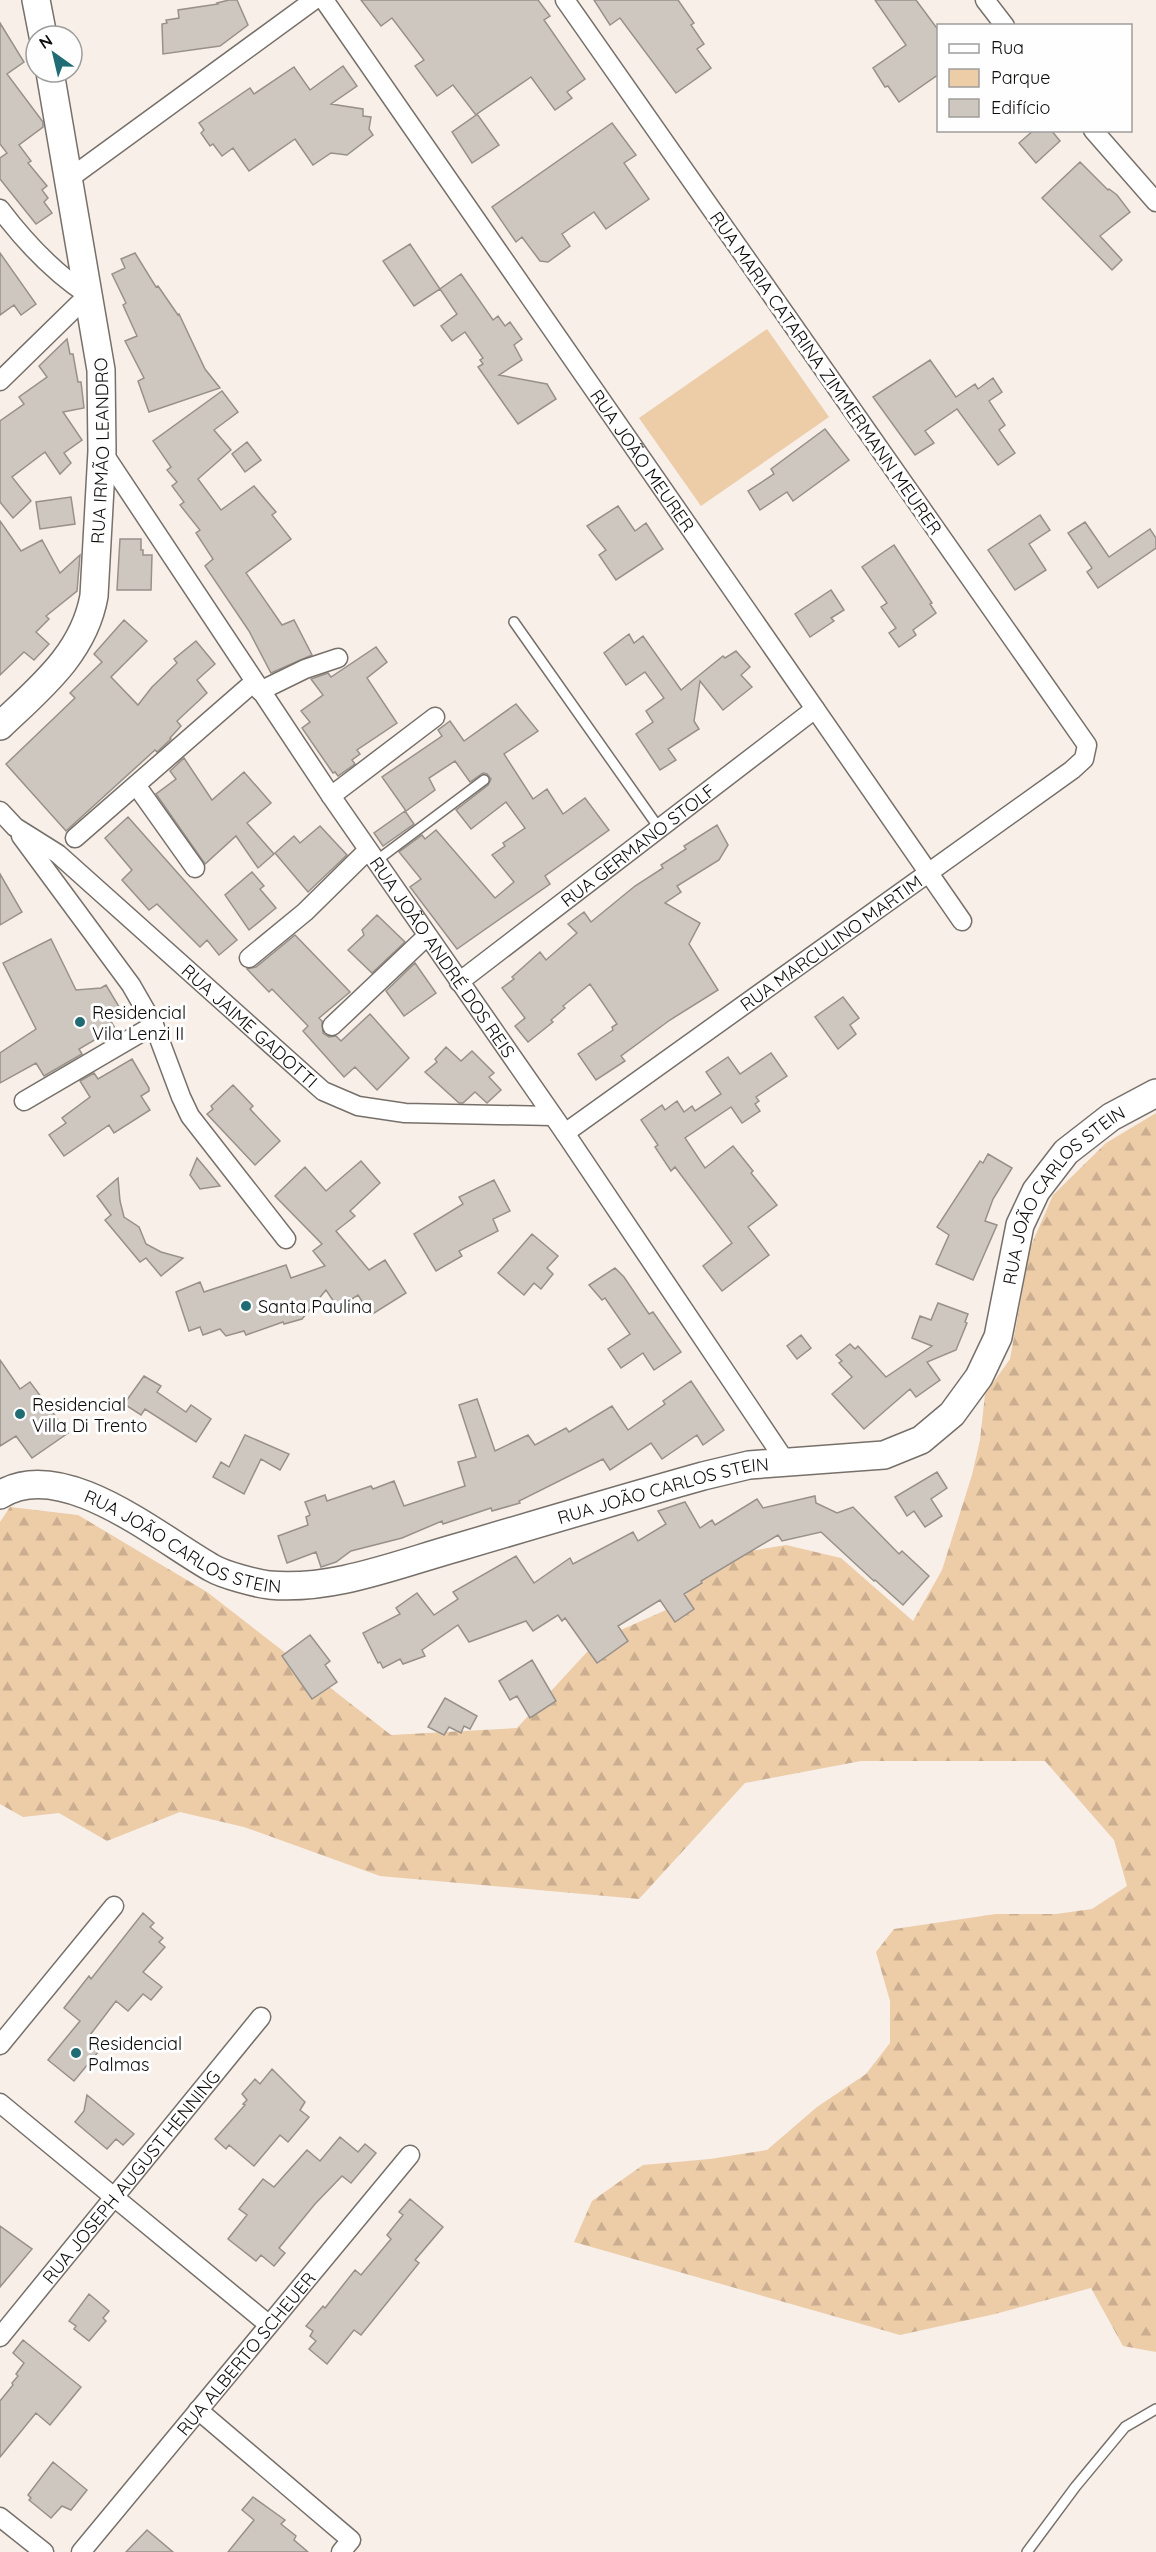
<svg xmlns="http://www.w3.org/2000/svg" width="1156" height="2552" viewBox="0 0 1156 2552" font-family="Quicksand,sans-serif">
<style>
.forest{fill:url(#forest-firs)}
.park{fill:#edcca8}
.building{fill:#cec7c0;stroke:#98918a;stroke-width:1.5}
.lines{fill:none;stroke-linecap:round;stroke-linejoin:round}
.lane-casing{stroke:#77706a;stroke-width:12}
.street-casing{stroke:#77706a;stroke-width:21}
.secondary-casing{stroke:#77706a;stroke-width:30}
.lane{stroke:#fff;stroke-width:9}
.street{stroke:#fff;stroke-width:18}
.secondary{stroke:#fff;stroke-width:27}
.poi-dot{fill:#216c74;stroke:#fefefe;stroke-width:2}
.labels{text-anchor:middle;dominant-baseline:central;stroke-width:6;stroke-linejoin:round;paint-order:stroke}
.street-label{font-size:18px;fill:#0e0c0a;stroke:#fefefe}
.poi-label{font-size:18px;fill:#0e0c0a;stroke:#fefefe;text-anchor:start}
</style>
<defs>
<pattern id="forest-firs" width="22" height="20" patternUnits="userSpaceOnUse" patternTransform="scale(1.5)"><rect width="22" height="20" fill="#edcca8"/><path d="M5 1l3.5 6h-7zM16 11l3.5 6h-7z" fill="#caae8f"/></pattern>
</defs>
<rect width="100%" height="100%" fill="#f7efe8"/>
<path class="forest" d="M1156,1113V2352L1123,2346L1091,2288L995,2314L900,2335L574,2242L592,2201L643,2165L710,2159L767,2150L817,2107L866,2074L890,2043V2001L876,1952L894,1929L996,1914H1056L1092,1909L1127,1886L1114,1840L1045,1761H861L745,1783L639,1899L380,1876L244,1827L180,1812L107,1841L59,1813L23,1817L0,1804V1522L10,1507L78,1515L207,1592L391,1735L517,1728L598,1640L673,1607L727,1555L786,1545L841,1558L913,1621L942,1570L972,1475L980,1440L985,1394L1010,1359L1030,1248L1053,1195L1106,1143Z"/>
<path class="park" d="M767,329L829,417L701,506L639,418Z"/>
<path class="building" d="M229,0H237L248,25L220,46L163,54L162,24L167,23L166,20L179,18L178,10L218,4L217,3Z
M361,0H538L550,16L544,20L585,79L567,92L572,98L555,110L531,77L477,114L499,145L472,163L452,132L476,115L453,85L437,96L415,66L424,60L392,18L381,26Z
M594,0H678L694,23L691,25L704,44L697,49L711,68L676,93L620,18L610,25Z
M875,0H916L939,31V74L899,102L888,86L885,87L873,68L906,45Z
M0,23L24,62L7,74L43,122V127L19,145L31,161L28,163L47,186L42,190L48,198L44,202L52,213L36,224L0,179V158L7,153L0,144Z
M343,66L357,86L331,104L363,109V116L371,117L369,129L373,135L347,155L331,153L313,165L295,139L249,171L233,148L222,156L213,144L210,146L201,133L204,130L199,123L250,88L254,94L294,67L310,90Z
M612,123L636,155L624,163L649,199L606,229L594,212L562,234L570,246L548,262L540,261L522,237L516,242L492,207Z
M1034,130H1051L1060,141L1036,163L1019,143Z
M1080,162L1108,190L1109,189L1117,195L1130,212L1100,236L1122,260L1112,270L1042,198Z
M410,244L440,289L414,306L383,261Z
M0,253L36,304L21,315L14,305L0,315Z
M135,253L156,287L158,286L178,315L179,314L205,369L220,388L149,412L138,381L144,378L125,341L137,336L123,305L126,303L112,274L125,268L121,259Z
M461,274L493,320L498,316L505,326L510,322L522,339L514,345L522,360L499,375L547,384L556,399L518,424L478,367L483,364L480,360L483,358L465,332L452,341L441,326L457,314L440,289Z
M67,339L70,354H73L78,382H81L84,408L63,412L82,440L64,453L71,463L60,474L45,452L12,477L31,501L13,518L0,502V421L24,404L19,397L47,377L39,366Z
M930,360L956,397L975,384L978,389L993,378L1002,392L989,401L1005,425L999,430L1015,453L998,465L957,409L925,431L934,443L915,455L873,397Z
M222,391L238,412L214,430L231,450L198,479L221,510L254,486L276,512L272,515L291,539L246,573L282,625L294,620L312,655L271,673L249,631L205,566L213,559L196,533L200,530L180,505L184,502L172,486L177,482L167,470L171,467L153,441Z
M825,429L849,460L793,501L787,492L760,510L748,491L774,474L771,469Z
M247,442L261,460L245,472L232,454Z
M71,497L75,524L40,529L36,502Z
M618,506L635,531L646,523L663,549L616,580L599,555L606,550L587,526Z
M1040,515L1050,530L1029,544L1046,570L1015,590L988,550Z
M0,521L21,551L42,540L60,573L80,555L77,591L46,616L49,619L36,632L49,644L34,660L24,652L0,675Z
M1085,522L1109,557L1150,529L1156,538V548L1098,588L1087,572L1092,568L1068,533Z
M120,539H141V550H143V555H152L151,590H117Z
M894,545L932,603L930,604L936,613L913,630L916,635L899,647L889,633L896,628L881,607L887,603L862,567Z
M831,590L844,610L831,618L834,621L810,637L795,614Z
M124,620L147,641L111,677L138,705L152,687L177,663L174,659L196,641L215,664L197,680L207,693L177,721L181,726L170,738L171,739L157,752L155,750L66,831L6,764L75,698L70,693L102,662L94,654Z
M629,634L634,643L643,636L681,690L723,656L725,658L736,651L750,667L741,675L752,687L723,710L700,681L694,721L699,729L668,749L676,760L660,770L636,734L653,722L646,711L664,698L645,672L626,685L604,653Z
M376,647L387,662L367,678L397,723L357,750L360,754L352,760L355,764L338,776L335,772L333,773L302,728L310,722L301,711L323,695L311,679L328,673L331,677Z
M516,704L538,731L504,754L533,799L547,789L563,814L585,798L609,830L545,876L550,884L457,949L410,887L421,879L399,852L422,835L425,839L436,830L495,898L514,882L492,855L505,846L503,843L525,828L506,802L471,829L456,810L488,785L491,779L487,774L483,773L470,782L455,761L429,778L435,790L406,811L382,777L442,736L438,730L450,721L464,741Z
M184,758L212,800L244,772L271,803L247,823L274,854L258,868L236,836L205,864L156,794L176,779L170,771Z
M405,811L414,824L383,846L374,833Z
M128,817L237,940L219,955L207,940L200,947L157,904L149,910L122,880L132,870L105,838Z
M717,825L728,845L719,860L677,886L681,892L665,903L700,923L689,944L718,990L670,1020L621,1056L625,1061L596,1080L578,1054L613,1030L612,1027L617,1024L590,984L563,1006L565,1008L551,1020L553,1022L528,1042L515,1026L525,1018L502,988L514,979L512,977L540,952L546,960L577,933L568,924L584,912L591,922L635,886L663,868L661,865L686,849L684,846Z
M320,826L347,855L308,892L275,853L294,836L300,843Z
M252,872L264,886L260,889L276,908L249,930L225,895Z
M0,874L22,912L0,925Z
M377,915L405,942L372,973L348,950L364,935L362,930Z
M295,935L350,992L319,1018L322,1021L323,1033L329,1037L336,1036L341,1041L370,1014L409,1058L377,1090L355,1067L344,1077L303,1031L308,1026L272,989L269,992L247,969L256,967Z
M51,939L76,990L101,988L106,985L121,1010L108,1017L115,1028L79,1049L82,1054L44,1076L36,1063L0,1083V1053L36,1029L3,963Z
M415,963L436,993L404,1016L386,991Z
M843,997L859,1018L850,1025L856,1034L838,1049L815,1017Z
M446,1047L461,1061L472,1051L494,1073L489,1077L501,1090L487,1103L475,1092L463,1103H459L425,1072L437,1062L435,1059Z
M771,1053L787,1076L756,1097L759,1101L755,1104L760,1111L742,1123L731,1107L685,1138L705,1168L733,1146L753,1171L751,1173L777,1205L748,1227L769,1255L722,1291L703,1266L732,1243L675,1167L671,1171L655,1147L658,1145L641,1120L662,1105L665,1110L677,1101L684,1112L692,1106L695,1111L721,1094L706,1072L728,1057L740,1074Z
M132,1059L149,1088V1091L141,1096L150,1110L114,1133L109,1125L64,1156L49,1135L66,1123L62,1118L90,1097L80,1081L94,1073L98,1079Z
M233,1085L253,1106L250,1109L280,1141L255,1165L207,1114L213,1109L211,1106Z
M988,1154L1012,1168L993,1199L985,1221L997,1225L973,1280L936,1264L949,1235L937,1227L980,1161L983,1163Z
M197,1158L208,1171L220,1186L200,1189L190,1175Z
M361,1161L380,1183L350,1211L355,1216L336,1231L369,1270L385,1260L406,1293L371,1315L358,1295L338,1308L326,1290L302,1319L284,1324L283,1322L246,1335L244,1331L226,1336L220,1329L203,1335L200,1327L189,1331L176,1292L200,1282L204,1292L286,1265L291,1278L325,1266L313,1251L322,1244L275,1196L305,1167L326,1191Z
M118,1178L120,1201L124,1217L139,1227L146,1244L161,1252L183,1258L161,1276L146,1258L140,1262L105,1220L111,1215L97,1196Z
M494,1180L510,1211L493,1219L498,1231L459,1251L462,1256L436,1271L414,1234L463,1204L459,1197Z
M532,1234L558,1256L547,1268L553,1274L541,1289L534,1283L524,1295L498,1273Z
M615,1268L624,1277L649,1314L653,1312L681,1352L654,1370L643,1353L621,1368L608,1349L630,1334L605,1298L602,1300L589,1285Z
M938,1303L968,1314L965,1322L967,1323L956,1350L927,1362L940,1380L916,1397L910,1389L864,1429L832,1394L852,1377L839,1363L842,1361L836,1355L850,1344L855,1349L858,1346L886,1377L932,1346L912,1338L920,1316L931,1320Z
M801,1335L811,1348L797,1359L787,1346Z
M0,1360L20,1389L30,1382L68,1433L32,1458L16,1436L0,1446Z
M144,1376L161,1386L157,1392L186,1412L191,1405L211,1419L196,1442L145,1409L141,1415L124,1404Z
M691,1381L724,1430L703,1445L697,1435L662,1459L651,1443L610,1470L603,1459L519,1501L520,1503L492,1511L491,1508L443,1524L442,1521L402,1538L351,1551L336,1562L321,1567L316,1552L287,1563L278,1536L308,1525L306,1517L310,1515L305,1502L325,1495L327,1501L371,1486L373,1489L394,1481L404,1506L465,1486L458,1462L476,1457L459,1405L477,1399L495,1451L528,1435L535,1445L566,1428L569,1432L612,1406L628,1430L665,1404L663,1401Z
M245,1435L289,1454L280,1470L261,1459L244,1494L213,1477L221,1462L229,1467Z
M937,1472L947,1488L931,1499L942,1516L925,1527L914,1511L907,1516L895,1497Z
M815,1496L816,1503L837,1513L853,1507L899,1554L902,1551L929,1576L903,1605L875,1580L874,1581L821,1532L782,1541L778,1535L701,1581L702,1583L684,1594L694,1609L675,1622L660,1600L618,1626L628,1641L597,1663L565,1618L562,1621L558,1615L533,1631L526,1621L469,1642L458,1625L422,1650L425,1656L403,1664L400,1659L383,1668L380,1662L378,1663L363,1633L400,1614L396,1608L417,1593L434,1615L458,1599L453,1592L516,1556L534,1583L570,1558L573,1564L633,1532L638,1541L666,1524L658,1511L685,1502L700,1528L712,1520L715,1525L757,1499L763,1508Z
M310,1635L330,1661L325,1665L337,1682L312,1699L282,1656Z
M532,1660L556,1701L530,1718L517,1696L510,1700L499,1681Z
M445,1698L477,1716L470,1729L464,1726L461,1733L449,1727L444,1735L428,1727Z
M143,1913L154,1923L150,1927L163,1938L159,1942L165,1947L143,1972L162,1987L151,2000L143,1994L128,2011L116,2001L90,2035L103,2046L74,2081L48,2060L80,2021L64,2008L89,1976L91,1979Z
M272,2069L305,2102L300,2110L309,2117L288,2142L280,2135L254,2166L229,2145L226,2149L215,2139L245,2105L243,2104L247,2100L242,2094L255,2079L260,2084Z
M87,2095L134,2134L123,2145L116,2139L107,2149L75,2122L84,2111Z
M340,2137L358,2152L365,2144L376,2153L351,2183L342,2176L315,2204L279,2248L285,2253L274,2266L261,2255L256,2261L228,2239L247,2215L239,2209L263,2179L274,2187L307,2150L320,2161Z
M410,2199L443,2227L415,2260L419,2263L361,2335L354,2330L327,2364L309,2349L316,2341L310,2336L313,2331L306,2326L323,2306L325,2308L355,2270L361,2275L391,2239L387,2235L403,2215L399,2212Z
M0,2226L32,2249L0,2287Z
M89,2294L109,2311L103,2318L106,2321L89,2341L74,2329L76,2326L69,2321Z
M23,2340L81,2387L50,2425L36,2413L0,2457V2401L13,2385L12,2383L18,2376L16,2374L24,2363L13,2353Z
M53,2462L87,2490L71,2510L62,2506L51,2518L29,2500L31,2498L28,2495Z
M253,2497L285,2520L281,2524L296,2536L294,2540L308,2552H228L254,2520L242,2510Z
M147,2530L173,2552H126Z"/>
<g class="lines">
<defs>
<path id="lane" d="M514,622L659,828
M376,861L484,780
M1027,2552L1076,2486L1125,2427L1156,2409"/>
<g id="street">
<path id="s1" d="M324,0L962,921"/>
<path d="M985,0L1005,26"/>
<path d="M1093,130L1156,202"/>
<path d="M70,178L314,0"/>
<path d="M0,209C25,242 53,272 88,295L0,381"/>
<path id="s2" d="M102,451L331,796L565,1133L786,1462"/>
<path d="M260,691L305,669L338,658"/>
<path d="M136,785L195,868"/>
<path d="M331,796L435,717"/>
<path id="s3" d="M0,811L15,827L58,854L323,1091L358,1106L405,1113L552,1116"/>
<path d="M21,836L131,985L154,1025L181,1097L190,1116L286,1239"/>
<path d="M75,838L254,682"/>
<path d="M249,958L305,912L368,850"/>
<path id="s4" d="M459,982L815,709"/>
<path d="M332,1026L427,936"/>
<path d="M24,1101L154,1025"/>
<path id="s5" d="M565,1133L1072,770L1084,759L1087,745L565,0"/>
<path d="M0,2045L114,1906"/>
<path d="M0,2103L268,2324"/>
<path id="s6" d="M0,2337L261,2017"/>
<path d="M198,2410L351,2540L341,2552"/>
<path d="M0,2517L44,2552"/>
<path id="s7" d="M81,2552L410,2155"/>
</g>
<g id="secondary">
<path d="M36,0L43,36"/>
<path id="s8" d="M0,726C40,688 84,653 94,596L102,451L101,370L50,72"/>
<path id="s9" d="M0,1495C62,1455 160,1539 212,1568C224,1575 255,1583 269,1585C333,1591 398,1564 459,1547C540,1523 621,1499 703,1476L749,1465L884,1455L921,1440L952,1414L979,1377L998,1337L1020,1225L1036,1191L1066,1152L1111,1117L1156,1093"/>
</g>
</defs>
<use href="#lane" class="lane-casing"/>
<use href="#street" class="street-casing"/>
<use href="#secondary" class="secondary-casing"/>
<use href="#lane" class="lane"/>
<use href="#street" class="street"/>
<use href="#secondary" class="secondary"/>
</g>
<g class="poi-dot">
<circle cx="80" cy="1022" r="6"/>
<circle cx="246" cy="1306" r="6"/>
<circle cx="20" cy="1414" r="6"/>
<circle cx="76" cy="2053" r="6"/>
</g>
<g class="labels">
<g class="street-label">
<text transform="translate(826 373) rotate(55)">RUA MARIA CATARINA ZIMMERMANN MEURER</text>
<text stroke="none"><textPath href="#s8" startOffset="309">RUA IRMÃO LEANDRO</textPath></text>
<text stroke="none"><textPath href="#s1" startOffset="560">RUA JOÃO MEURER</textPath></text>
<text stroke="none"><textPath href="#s4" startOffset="225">RUA GERMANO STOLF</textPath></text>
<text stroke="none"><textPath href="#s5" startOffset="327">RUA MARCULINO MARTIM</textPath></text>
<text stroke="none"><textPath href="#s2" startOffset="610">RUA JOÃO ANDRÉ DOS REIS</textPath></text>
<text stroke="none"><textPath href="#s3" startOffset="330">RUA JAIME GADOTTI</textPath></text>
<text stroke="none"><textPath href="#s9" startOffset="1260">RUA JOÃO CARLOS STEIN</textPath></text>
<text stroke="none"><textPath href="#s9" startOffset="702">RUA JOÃO CARLOS STEIN</textPath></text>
<text stroke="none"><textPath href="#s9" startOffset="198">RUA JOÃO CARLOS STEIN</textPath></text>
<text stroke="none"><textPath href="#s6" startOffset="207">RUA JOSEPH AUGUST HENNING</textPath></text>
<text stroke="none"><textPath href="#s7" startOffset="258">RUA ALBERTO SCHEUER</textPath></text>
</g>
<g class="poi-label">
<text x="92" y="1012">Residencial<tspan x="92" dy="21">Vila Lenzi II</tspan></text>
<text x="258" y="1306">Santa Paulina</text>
<text x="32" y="1404">Residencial<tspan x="32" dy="21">Villa Di Trento</tspan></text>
<text x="88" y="2043">Residencial<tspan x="88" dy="21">Palmas</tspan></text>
</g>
</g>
<rect x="937" y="24" width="195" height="108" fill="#fefefe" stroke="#9e9d9c" stroke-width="1.5"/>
<rect x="949" y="44" width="30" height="9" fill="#ffffff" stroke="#9e9d9c" stroke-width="1.5"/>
<text x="991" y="54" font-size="18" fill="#0e0c0a">Rua</text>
<rect x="949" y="69" width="30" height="18" fill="#edcca8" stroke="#9e9d9c" stroke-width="1.5"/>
<text x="991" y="84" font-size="18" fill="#0e0c0a">Parque</text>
<rect x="949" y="99" width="30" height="18" fill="#cec7c0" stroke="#9e9d9c" stroke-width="1.5"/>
<text x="991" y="114" font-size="18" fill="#0e0c0a">Edifício</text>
<g transform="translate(54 54) rotate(326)"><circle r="28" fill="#fefefe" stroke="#9e9d9c" stroke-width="1.5"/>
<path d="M0-4.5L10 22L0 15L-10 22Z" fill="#216c74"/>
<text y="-9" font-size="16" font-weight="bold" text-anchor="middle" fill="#0e0c0a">N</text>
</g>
</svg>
